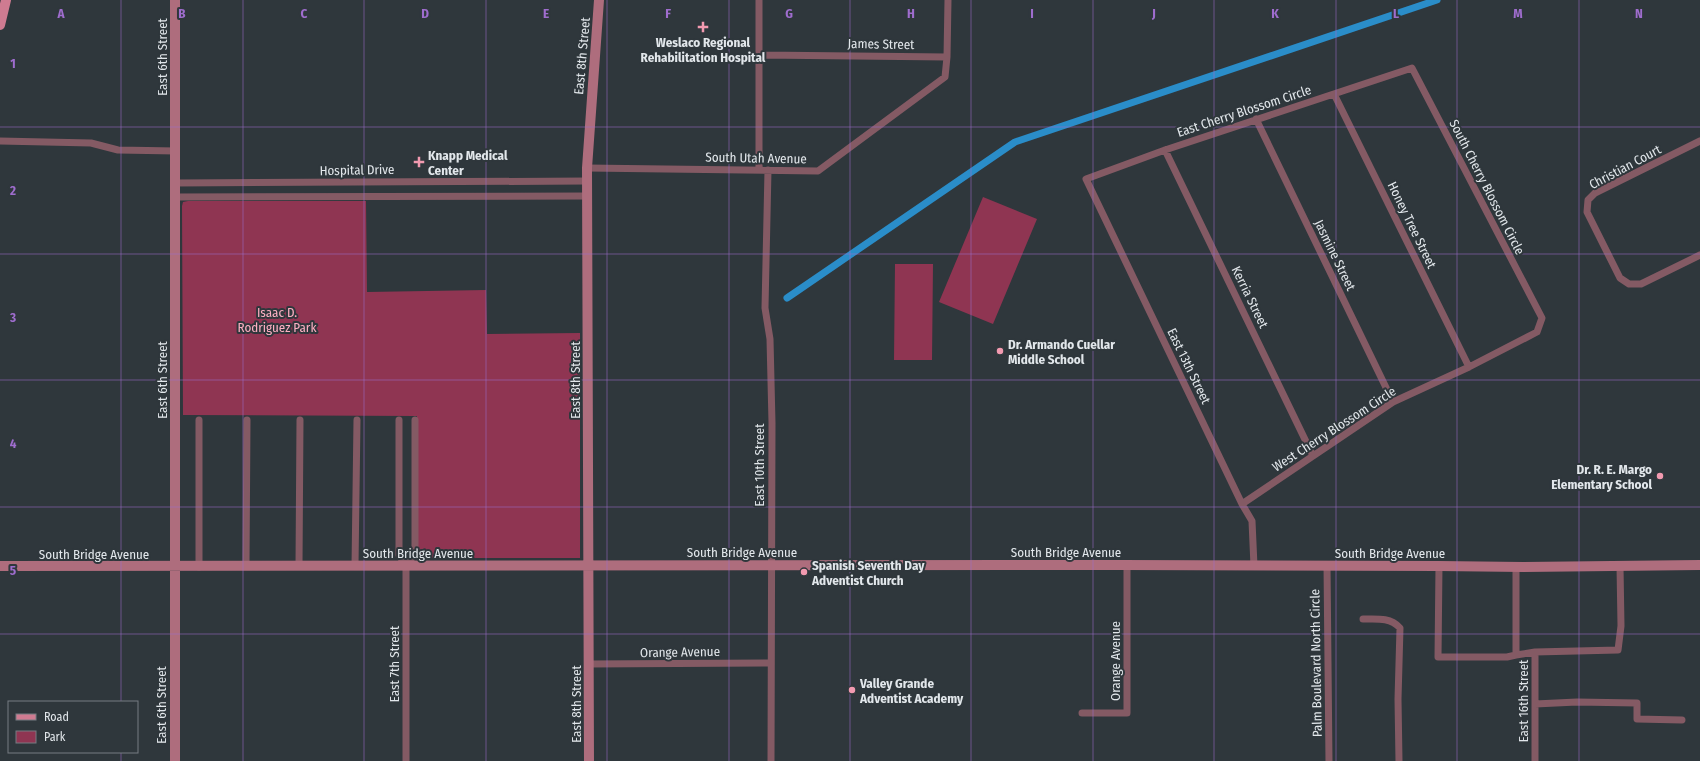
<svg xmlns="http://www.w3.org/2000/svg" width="1700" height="761" viewBox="0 0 1700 761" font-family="'Fira Sans Condensed',sans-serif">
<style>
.green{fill:#8f3552}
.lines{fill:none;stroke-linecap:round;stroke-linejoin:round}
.canal{stroke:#2a8dc9;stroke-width:7}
.street{stroke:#845a64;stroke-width:7}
.secondary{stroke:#ae6d7d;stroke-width:10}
.primary{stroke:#cf7b91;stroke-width:10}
.grid{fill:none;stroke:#9f6dce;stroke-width:1;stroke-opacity:0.55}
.poi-dot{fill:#f29ab0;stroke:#2f373c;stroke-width:1.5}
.labels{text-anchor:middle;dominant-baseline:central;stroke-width:4;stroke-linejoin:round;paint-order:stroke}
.poi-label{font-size:13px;font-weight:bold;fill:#e2e7eb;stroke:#2f373c;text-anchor:start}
.street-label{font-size:13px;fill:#e2e7eb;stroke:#2f373c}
.park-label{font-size:13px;fill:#feb0c3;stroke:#2f373c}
.grid-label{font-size:13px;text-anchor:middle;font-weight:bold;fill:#9f6dce;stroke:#2f373c;stroke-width:4;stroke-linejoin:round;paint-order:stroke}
</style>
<rect width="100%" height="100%" fill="#2f373c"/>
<path class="green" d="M983,197L1037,219L993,324L939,302Z
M188,201H366L367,292L486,290L487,334L580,333V558H418L417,416L183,415L182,206L183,202Z
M895,264H933L932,360H894Z"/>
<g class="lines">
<path class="canal" d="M787,298L1015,142L1437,0"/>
<path class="street" d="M759,0V170
M758,55L947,57L948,0
M1334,94L1469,367
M1256,119L1393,402
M0,141L91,143L118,150L176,151
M1700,141L1595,193L1588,200L1587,212L1620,278L1629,284H1641L1700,255
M1165,150L1313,456
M587,168L818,171L945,77L947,57
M768,170L765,308L770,339L772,423L771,761
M176,183L587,181
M176,197L587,196
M199,420V567
M399,420V555L406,566V761
M1242,504L1393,402L1469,367L1537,332L1542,318L1412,68L1165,150L1086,179L1242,504L1252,521L1254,566
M1327,565L1329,761
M246,566L247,420
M299,566L300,420
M355,566L357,420
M406,566L415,554V420
M1439,566L1438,657H1507L1516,655
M1516,567V655L1535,652V761
M1363,619C1376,619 1390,617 1400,628L1398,699L1399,761
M1535,652L1618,650L1621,626L1620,566
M589,664L771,663
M1535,704L1577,702L1637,703V719L1682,720
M1082,713H1127V565"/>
<path class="secondary" d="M0,566L1121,565L1439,566L1523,567L1700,565
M175,761V0
M589,761L587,168L599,0"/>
<path class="primary" d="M0,25L6,0"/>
</g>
<path class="grid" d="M121,0V702M243,0V761M364,0V761M486,0V761M607,0V761M729,0V761M850,0V761M971,0V761M1093,0V761M1214,0V761M1336,0V761M1457,0V761M1579,0V761M0,127H1700M0,254H1700M0,380H1700M0,507H1700M0,634H1700M121,752V761"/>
<g class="poi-dot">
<path d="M701 21h4v4h4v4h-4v4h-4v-4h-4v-4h4z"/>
<path d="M417 156h4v4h4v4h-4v4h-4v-4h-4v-4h4z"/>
<circle cx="1000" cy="351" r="4"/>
<circle cx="1660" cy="476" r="4"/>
<circle cx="804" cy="572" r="4"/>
<circle cx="852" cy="690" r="4"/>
</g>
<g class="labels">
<g class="poi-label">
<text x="703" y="42" text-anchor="middle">Weslaco Regional<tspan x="703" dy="15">Rehabilitation Hospital</tspan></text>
<text x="428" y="155">Knapp Medical<tspan x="428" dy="15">Center</tspan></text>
<text x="1008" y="344">Dr. Armando Cuellar<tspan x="1008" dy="15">Middle School</tspan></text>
<text x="1652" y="469" text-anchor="end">Dr. R. E. Margo<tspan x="1652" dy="15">Elementary School</tspan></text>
<text x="812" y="565">Spanish Seventh Day<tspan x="812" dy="15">Adventist Church</tspan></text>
<text x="860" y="683">Valley Grande<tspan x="860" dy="15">Adventist Academy</tspan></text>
</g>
<g class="street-label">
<text transform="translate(881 44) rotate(1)">James Street</text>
<text transform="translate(582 56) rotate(-85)">East 8th Street</text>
<text transform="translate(162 57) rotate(-90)">East 6th Street</text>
<text transform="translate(1244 111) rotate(-18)">East Cherry Blossom Circle</text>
<text transform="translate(756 158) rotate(1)">South Utah Avenue</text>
<text transform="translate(1625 167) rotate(-28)">Christian Court</text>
<text transform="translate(357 170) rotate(-1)">Hospital Drive</text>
<text transform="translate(1487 187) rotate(63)">South Cherry Blossom Circle</text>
<text transform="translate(1412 225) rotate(64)">Honey Tree Street</text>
<text transform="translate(1335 255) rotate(64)">Jasmine Street</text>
<text transform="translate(1250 297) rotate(64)">Kerria Street</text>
<text transform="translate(1189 366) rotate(64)">East 13th Street</text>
<text transform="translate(162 380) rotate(-90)">East 6th Street</text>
<text transform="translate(575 380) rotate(-90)">East 8th Street</text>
<text transform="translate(1334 429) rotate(-33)">West Cherry Blossom Circle</text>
<text transform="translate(759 465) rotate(-90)">East 10th Street</text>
<text x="742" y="552">South Bridge Avenue</text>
<text x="1066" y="552">South Bridge Avenue</text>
<text x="418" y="553">South Bridge Avenue</text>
<text x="1390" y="553">South Bridge Avenue</text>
<text x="94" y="554">South Bridge Avenue</text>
<text transform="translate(680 652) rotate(-1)">Orange Avenue</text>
<text transform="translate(1115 661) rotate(-90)">Orange Avenue</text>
<text transform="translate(1316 663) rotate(-91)">Palm Boulevard North Circle</text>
<text transform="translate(394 664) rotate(-90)">East 7th Street</text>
<text transform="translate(1523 701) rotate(-90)">East 16th Street</text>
<text transform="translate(576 704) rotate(-90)">East 8th Street</text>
<text transform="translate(161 705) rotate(-90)">East 6th Street</text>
</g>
<g class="park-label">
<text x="277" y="312">Isaac D.<tspan x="277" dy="15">Rodriguez Park</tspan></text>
</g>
</g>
<g class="grid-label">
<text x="61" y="18">A</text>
<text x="182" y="18">B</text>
<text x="304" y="18">C</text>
<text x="425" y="18">D</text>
<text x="546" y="18">E</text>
<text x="668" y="18">F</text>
<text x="789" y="18">G</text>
<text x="911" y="18">H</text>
<text x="1032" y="18">I</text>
<text x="1154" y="18">J</text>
<text x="1275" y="18">K</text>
<text x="1396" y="18">L</text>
<text x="1518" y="18">M</text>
<text x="1639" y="18">N</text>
<text x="13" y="68">1</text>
<text x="13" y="195">2</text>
<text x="13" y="322">3</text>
<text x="13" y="448">4</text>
<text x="13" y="575">5</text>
</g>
<rect x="8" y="701" width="130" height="52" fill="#2f373c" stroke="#777d82"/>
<rect x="16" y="714" width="20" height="6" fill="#cf7b91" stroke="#777d82"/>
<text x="44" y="721" font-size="12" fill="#e2e7eb">Road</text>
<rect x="16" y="731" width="20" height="12" fill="#8f3552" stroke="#777d82"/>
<text x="44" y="741" font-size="12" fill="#e2e7eb">Park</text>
</svg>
